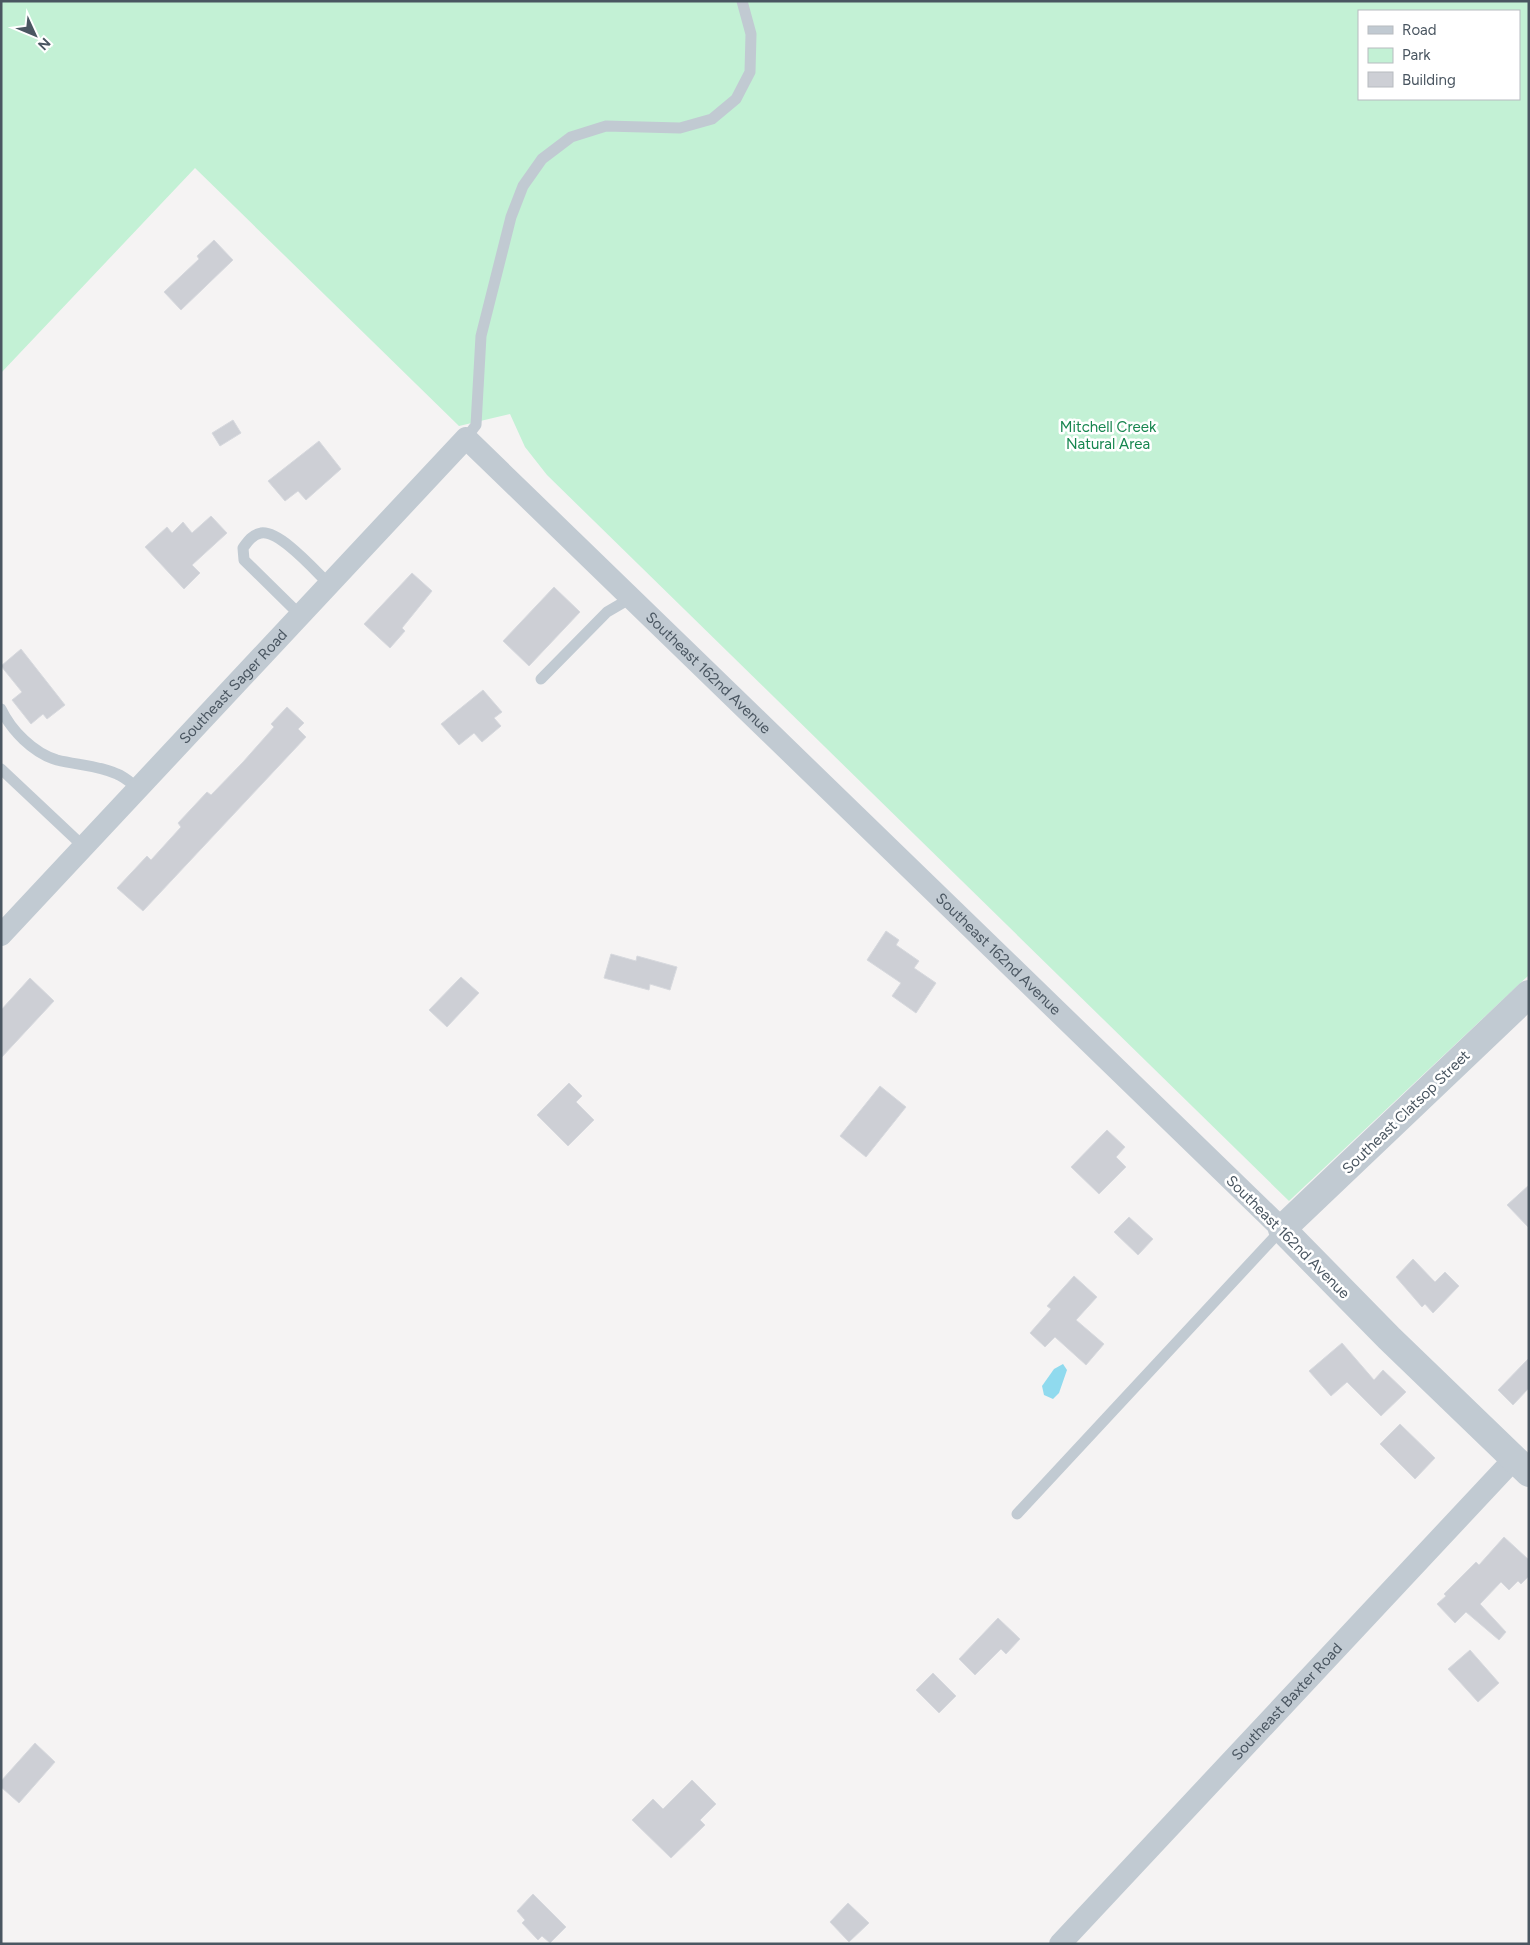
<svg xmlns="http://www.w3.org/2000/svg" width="1530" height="1945" viewBox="0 0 1530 1945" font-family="Figtree,sans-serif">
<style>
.green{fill:#c3f1d5;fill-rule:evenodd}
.water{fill:#90daee}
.building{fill:#cdcfd5;stroke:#d7d9de}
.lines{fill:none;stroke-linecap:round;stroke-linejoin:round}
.service{stroke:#c1cad2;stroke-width:11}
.minor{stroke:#c1cad2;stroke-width:22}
.tertiary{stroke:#c1cad2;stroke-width:28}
.labels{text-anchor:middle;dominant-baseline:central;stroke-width:5;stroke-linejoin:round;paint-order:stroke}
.park-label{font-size:15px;fill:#17864f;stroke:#fff}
.street-label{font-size:15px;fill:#4a5661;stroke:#fff}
</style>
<rect width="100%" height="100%" fill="#f5f3f3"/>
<path class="green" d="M1,1H1529V975L1289,1201L547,475L525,447L510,414L459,426L195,168L1,373ZM1359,11H1519V99H1359Z"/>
<path class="water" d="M1063,1364L1067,1370L1059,1393L1053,1399L1044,1395L1042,1386L1054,1369Z"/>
<path class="building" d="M214,240L233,260L181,310L164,292L199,259L197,256Z
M233,420L241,433L220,446L212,433Z
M319,441L341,469L306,500L298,491L285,501L268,481Z
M211,516L227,533L192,565L200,573L184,589L145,547L167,527L172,533L183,522L192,533Z
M412,573L432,591L402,628L405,631L390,648L364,624Z
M554,587L580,612L529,666L503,641Z
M21,649L65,705L47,719L43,714L31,724L12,700L22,692L1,666Z
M483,690L502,712L494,718L501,726L482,742L474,733L459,745L441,724Z
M287,707L304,723L298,729L306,737L143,911L117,888L147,856L151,860L181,827L178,823L207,792L211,795L243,762L274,727L271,724Z
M886,931L899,940L896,945L919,961L914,968L936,983L916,1013L892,996L901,983L867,960Z
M611,954L636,961L637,956L677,967L670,990L650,984L649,990L604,978Z
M461,977L479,993L447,1027L429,1010Z
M30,978L54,1001L1,1058V1010Z
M569,1083L582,1096L576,1102L594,1120L568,1146L537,1115Z
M880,1086L906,1107L866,1157L840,1136Z
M1107,1130L1125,1147L1116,1157L1126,1167L1099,1194L1071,1167Z
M1529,1185V1228L1507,1205Z
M1129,1217L1153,1239L1138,1255L1114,1232Z
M1413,1259L1435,1282L1445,1272L1459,1286L1433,1313L1425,1304L1422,1307L1396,1277Z
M1074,1276L1097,1297L1076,1320L1104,1344L1086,1365L1055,1337L1045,1347L1030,1333L1051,1309L1047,1306Z
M1342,1343L1374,1380L1383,1370L1406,1392L1381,1416L1347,1382L1331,1396L1309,1371Z
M1529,1358V1388L1513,1405L1498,1390Z
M1400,1424L1435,1458L1415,1479L1380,1444Z
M1504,1537L1529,1560V1576L1521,1584L1518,1581L1509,1590L1501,1582L1480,1604L1506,1632L1499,1640L1466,1612L1455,1623L1437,1604L1446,1596L1444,1594L1476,1562L1479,1565Z
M998,1618L1020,1639L1006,1654L1001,1649L975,1675L959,1659Z
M1470,1650L1499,1683L1478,1702L1448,1669Z
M933,1673L956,1696L939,1713L916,1690Z
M35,1743L55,1762L19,1803L1,1787V1781Z
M692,1780L716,1804L700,1820L705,1825L671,1858L632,1820L653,1799L663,1809Z
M533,1894L566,1927L550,1943L542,1936L538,1940L522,1923L525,1920L517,1911Z
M848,1903L869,1923L849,1942L830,1922Z"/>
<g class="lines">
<path class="service" d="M466,438L476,425L481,336L511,217L523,186L542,159L571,137L606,126L680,128L712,119L736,99L750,72L751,34L742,1
M301,616L244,560L243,548C248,541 252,535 261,533C280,530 316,572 330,585
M541,679L607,612L631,598
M1,709C11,730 33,753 57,760C77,765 97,765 117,774C125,777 132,784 139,789
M1,769L84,847
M1017,1514L1282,1229"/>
<g class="minor">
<path id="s1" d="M1,935L466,438L1282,1229"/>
<path id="s2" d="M1060,1944L1514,1459"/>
</g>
<path class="tertiary" d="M1529,994L1282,1229L1389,1338L1529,1473"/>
</g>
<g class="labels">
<g class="park-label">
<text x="1108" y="427">Mitchell Creek<tspan x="1108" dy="17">Natural Area</tspan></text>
</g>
<g class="street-label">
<text stroke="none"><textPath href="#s1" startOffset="1018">Southeast 162nd Avenue</textPath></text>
<text stroke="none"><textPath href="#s1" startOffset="340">Southeast Sager Road</textPath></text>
<text stroke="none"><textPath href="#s1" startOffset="1422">Southeast 162nd Avenue</textPath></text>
<text transform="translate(1406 1112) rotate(-44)">Southeast Clatsop Street</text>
<text transform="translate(1288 1237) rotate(45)">Southeast 162nd Avenue</text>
<text stroke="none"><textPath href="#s2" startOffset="332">Southeast Baxter Road</textPath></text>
</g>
</g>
<rect width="1530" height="1945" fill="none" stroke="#4a5661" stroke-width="5"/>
<rect x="1358" y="10" width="162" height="90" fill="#ffffff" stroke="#b7bbc0"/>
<rect x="1368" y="26" width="25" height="8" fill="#c1cad2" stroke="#b7bbc0"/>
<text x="1402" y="35" font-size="15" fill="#4a5661">Road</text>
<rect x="1368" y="48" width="25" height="15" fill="#c3f1d5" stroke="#b7bbc0"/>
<text x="1402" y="60" font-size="15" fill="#4a5661">Park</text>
<rect x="1368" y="72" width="25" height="15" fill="#cdcfd5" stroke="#b7bbc0"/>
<text x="1402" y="85" font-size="15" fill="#4a5661">Building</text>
<g transform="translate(35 35) rotate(134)" stroke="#ffffff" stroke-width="4" paint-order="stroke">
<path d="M0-4L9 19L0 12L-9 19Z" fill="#4a5661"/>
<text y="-8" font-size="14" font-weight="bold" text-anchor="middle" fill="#4a5661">N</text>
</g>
</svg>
